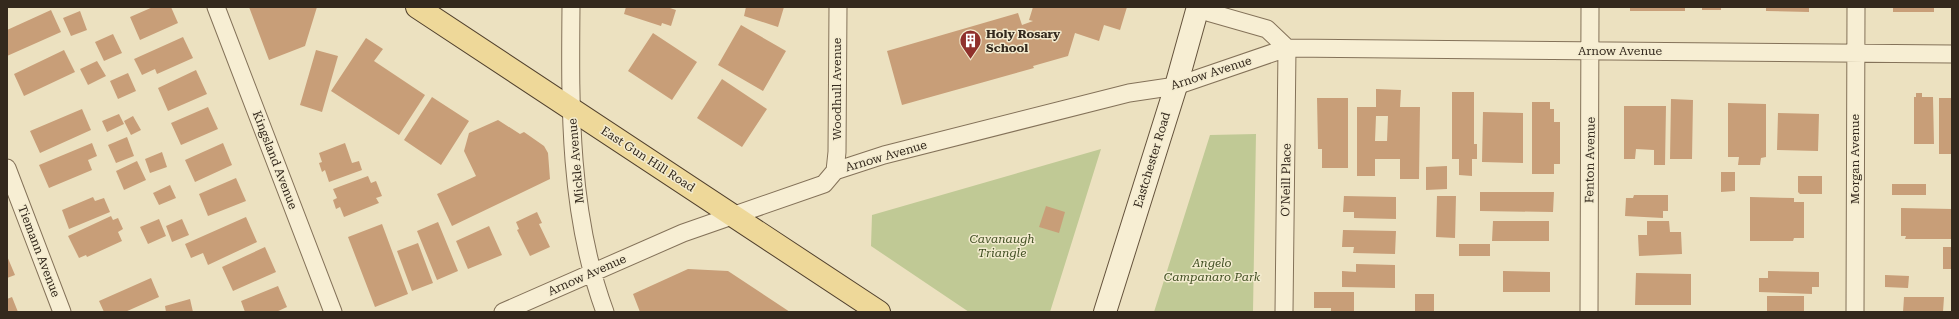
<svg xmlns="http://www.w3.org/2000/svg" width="1959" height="319" viewBox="0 0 1959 319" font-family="'Roboto Serif',serif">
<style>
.green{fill:#c0c995}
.building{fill:#c89e78;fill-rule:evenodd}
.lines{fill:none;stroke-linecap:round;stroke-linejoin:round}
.minor-casing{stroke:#847259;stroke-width:19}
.secondary-casing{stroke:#65533c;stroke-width:24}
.primary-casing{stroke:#51402d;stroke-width:24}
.minor{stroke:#f7eed3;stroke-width:17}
.secondary{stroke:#f7eed3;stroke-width:22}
.primary{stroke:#eed899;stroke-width:22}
.labels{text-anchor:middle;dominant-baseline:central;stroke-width:3;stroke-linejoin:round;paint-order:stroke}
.poi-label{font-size:12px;font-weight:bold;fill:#34291d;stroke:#f3ebcf;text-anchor:start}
.street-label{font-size:12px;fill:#34291d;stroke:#f3ebcf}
.park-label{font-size:12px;font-style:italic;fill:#425024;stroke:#f3ebcf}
</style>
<rect width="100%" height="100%" fill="#ece1c0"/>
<path class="green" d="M1256,134L1253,312H1154L1210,135Z
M1101,149L1050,312H969L871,246L872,215Z"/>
<path class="building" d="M153,7H171L178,23L140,40L130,17Z
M249,7H317L305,46L269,60Z
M626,7H667L676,10L671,26L662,23L661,26L624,14Z
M746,7H784L778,27L744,16Z
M1033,7H1127L1120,30L1104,25L1099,41L1075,33L1068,56L1033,66L1034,68L902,105L887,51L1018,13L1022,25L1033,21L1029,20Z
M1630,7H1685V11H1630Z
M1702,7H1721V10H1702Z
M1766,7H1809V12L1766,11Z
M1893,7H1934V12H1893Z
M51,10L61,32L7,56V30Z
M80,11L87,30L71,36L63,18Z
M741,25L786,51L763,91L718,65Z
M653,33L697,62L672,100L628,71Z
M113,34L122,53L104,61L95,42Z
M183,37L193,58L157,74L155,69L142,75L134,59Z
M366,38L383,49L374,61L425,95L399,135L331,91Z
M64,50L75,72L24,96L14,74Z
M316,50L338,56L322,112L300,105Z
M97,61L106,76L88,85L80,69Z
M196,70L207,94L168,111L158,88Z
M128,73L136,91L118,99L110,81Z
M722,79L767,109L742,147L697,118Z
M1376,89L1401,90L1400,107H1420L1419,179H1400V159H1375V176H1357V107H1376ZM1376,116H1388L1387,141H1375Z
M1452,92H1474V144H1477V159H1472V176L1459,175V159H1452Z
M1916,93H1922V97H1933L1934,144H1914V97H1916Z
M432,97L469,121L441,165L404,140Z
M1317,98H1348V168H1322V149H1318Z
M1939,98H1952V154H1939Z
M1671,99L1693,100L1692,159H1670Z
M1532,102H1550V109H1554V122H1560V164H1554V174H1532Z
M1728,103L1766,104V157L1761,158L1760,165H1738L1739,157H1728Z
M1624,106H1666L1665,165H1654V150L1636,149L1635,159H1624Z
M208,107L218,129L181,145L171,123Z
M82,109L91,130L40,153L30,131Z
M1483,112L1523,113V163L1482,162Z
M1778,113L1819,114L1818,151L1777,150Z
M119,114L124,124L107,132L102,121Z
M133,116L141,130L131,135L124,121Z
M498,120L520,134L524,132L544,146L548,153L550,179L452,226L437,194L476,176L464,151L469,133Z
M127,137L134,156L116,163L108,145Z
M92,143L97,156L88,160L92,170L49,188L39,165Z
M223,143L232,165L195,182L185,160Z
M345,143L352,163L359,161L362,170L329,182L325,170L322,172L319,163L322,162L319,153Z
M162,152L167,167L150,173L145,159Z
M137,161L146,180L124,190L116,171Z
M1447,166V189L1426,190V167Z
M1721,172H1735V191L1721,192Z
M368,176L371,183L376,181L382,196L376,198L379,203L344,217L340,207L336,209L333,200L337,198L333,189Z
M1798,176H1822V194H1800L1798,192Z
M236,178L246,201L208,216L199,194Z
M1892,184H1926V195H1892Z
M170,185L176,198L159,205L153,193Z
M1480,192H1554L1553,212L1480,211Z
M1634,195H1668V211H1663V218L1625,216L1626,198H1633Z
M1344,196L1396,197V219L1354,218V212H1343Z
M1437,196H1456L1455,238L1436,237Z
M93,197L95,201L104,198L110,212L69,229L62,210Z
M1750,197L1794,198V202H1804V238H1794L1793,241H1750Z
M1046,206L1065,212L1059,233L1039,227Z
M1901,208L1952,209V239H1905L1906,236H1901Z
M537,212L542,223L539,224L550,247L530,256L517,230L519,229L516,222Z
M111,216L113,220L118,218L123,229L118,232L122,241L87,257L86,255L79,258L68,236Z
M246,217L257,242L208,265L203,253L191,258L185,244Z
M159,219L166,236L148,244L140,227Z
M182,219L189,235L172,242L166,226Z
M1493,221H1549V241H1492Z
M1647,221H1669L1670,232H1681L1682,254L1639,256L1638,235H1647Z
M438,222L458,271L437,280L417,231Z
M382,224L408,294L375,307L348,237Z
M489,226L502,255L468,269L456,241Z
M1343,230L1396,231L1395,254L1353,253L1354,247H1342Z
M418,243L433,283L412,291L397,251Z
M1459,244H1490V256H1459Z
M265,247L276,272L233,291L222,267Z
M1943,247H1952V269H1943Z
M7,256L15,275L7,278Z
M1356,264L1395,265V288L1342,287V271L1356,272Z
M688,269L728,271L790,312H640L633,294Z
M1503,271L1550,272V292H1503Z
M1768,271L1819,272V287H1812V294L1759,292V278H1768Z
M1636,273L1691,274V305H1635Z
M1885,275L1909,276L1908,288L1885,287Z
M151,278L159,297L125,312H104L99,301Z
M278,286L287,307L276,312H245L241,301Z
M1314,292H1354V312H1331V308H1314Z
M1415,294H1434V312H1415Z
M1767,296H1804V312H1767Z
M12,297L18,312H7V299Z
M1904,297H1944L1943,312H1903Z
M190,299L193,312H166L165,306Z"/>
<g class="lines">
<defs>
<path id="minor" d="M216,7L333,312
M571,7C570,109 569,215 605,312
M1197,9L1267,29L1287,48L1284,312
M7,168L62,312
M835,171L837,152L838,7
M503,312L683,233L824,184L835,171L884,155L1129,93L1176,86L1287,48L1952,54
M1589,312L1590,7
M1855,312L1856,7"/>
<path id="secondary" d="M1105,312L1176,86L1198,7"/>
<path id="primary" d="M417,7L879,312"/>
</defs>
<use href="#minor" class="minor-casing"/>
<use href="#secondary" class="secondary-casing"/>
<use href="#primary" class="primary-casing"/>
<use href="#minor" class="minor"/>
<use href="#secondary" class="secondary"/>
<use href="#primary" class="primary"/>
</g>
<defs>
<symbol id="building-pin" viewBox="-11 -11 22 30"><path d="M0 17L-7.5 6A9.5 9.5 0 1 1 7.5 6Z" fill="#90312c" stroke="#f3ebcf"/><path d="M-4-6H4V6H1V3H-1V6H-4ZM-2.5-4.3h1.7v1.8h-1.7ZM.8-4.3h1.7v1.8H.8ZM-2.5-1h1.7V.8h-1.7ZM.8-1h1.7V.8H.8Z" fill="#fff"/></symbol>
</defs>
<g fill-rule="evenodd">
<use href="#building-pin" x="958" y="28" width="25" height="34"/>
</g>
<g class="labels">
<g class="poi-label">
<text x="986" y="34">Holy Rosary<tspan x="986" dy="14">School</tspan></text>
</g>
<g class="street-label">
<text x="1620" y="51">Arnow Avenue</text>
<text transform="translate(1211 73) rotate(-18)">Arnow Avenue</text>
<text transform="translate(837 89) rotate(-90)">Woodhull Avenue</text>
<text transform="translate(886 156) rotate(-16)">Arnow Avenue</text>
<text transform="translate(648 159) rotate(33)">East Gun Hill Road</text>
<text transform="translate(1855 159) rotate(-90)">Morgan Avenue</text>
<text transform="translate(275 160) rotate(69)">Kingsland Avenue</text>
<text transform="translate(1152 160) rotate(-73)">Eastchester Road</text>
<text transform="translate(1590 160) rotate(-89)">Fenton Avenue</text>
<text transform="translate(576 161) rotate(-95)">Mickle Avenue</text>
<text transform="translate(1286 180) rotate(-89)">O'Neill Place</text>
<text transform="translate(39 251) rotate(69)">Tiemann Avenue</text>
<text transform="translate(587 275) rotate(-24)">Arnow Avenue</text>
</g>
<g class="park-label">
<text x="1002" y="239">Cavanaugh<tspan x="1002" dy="14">Triangle</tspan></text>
<text x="1212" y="263">Angelo<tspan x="1212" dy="14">Campanaro Park</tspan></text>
</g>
</g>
<rect width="1959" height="319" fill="none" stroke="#34291d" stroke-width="16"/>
</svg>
